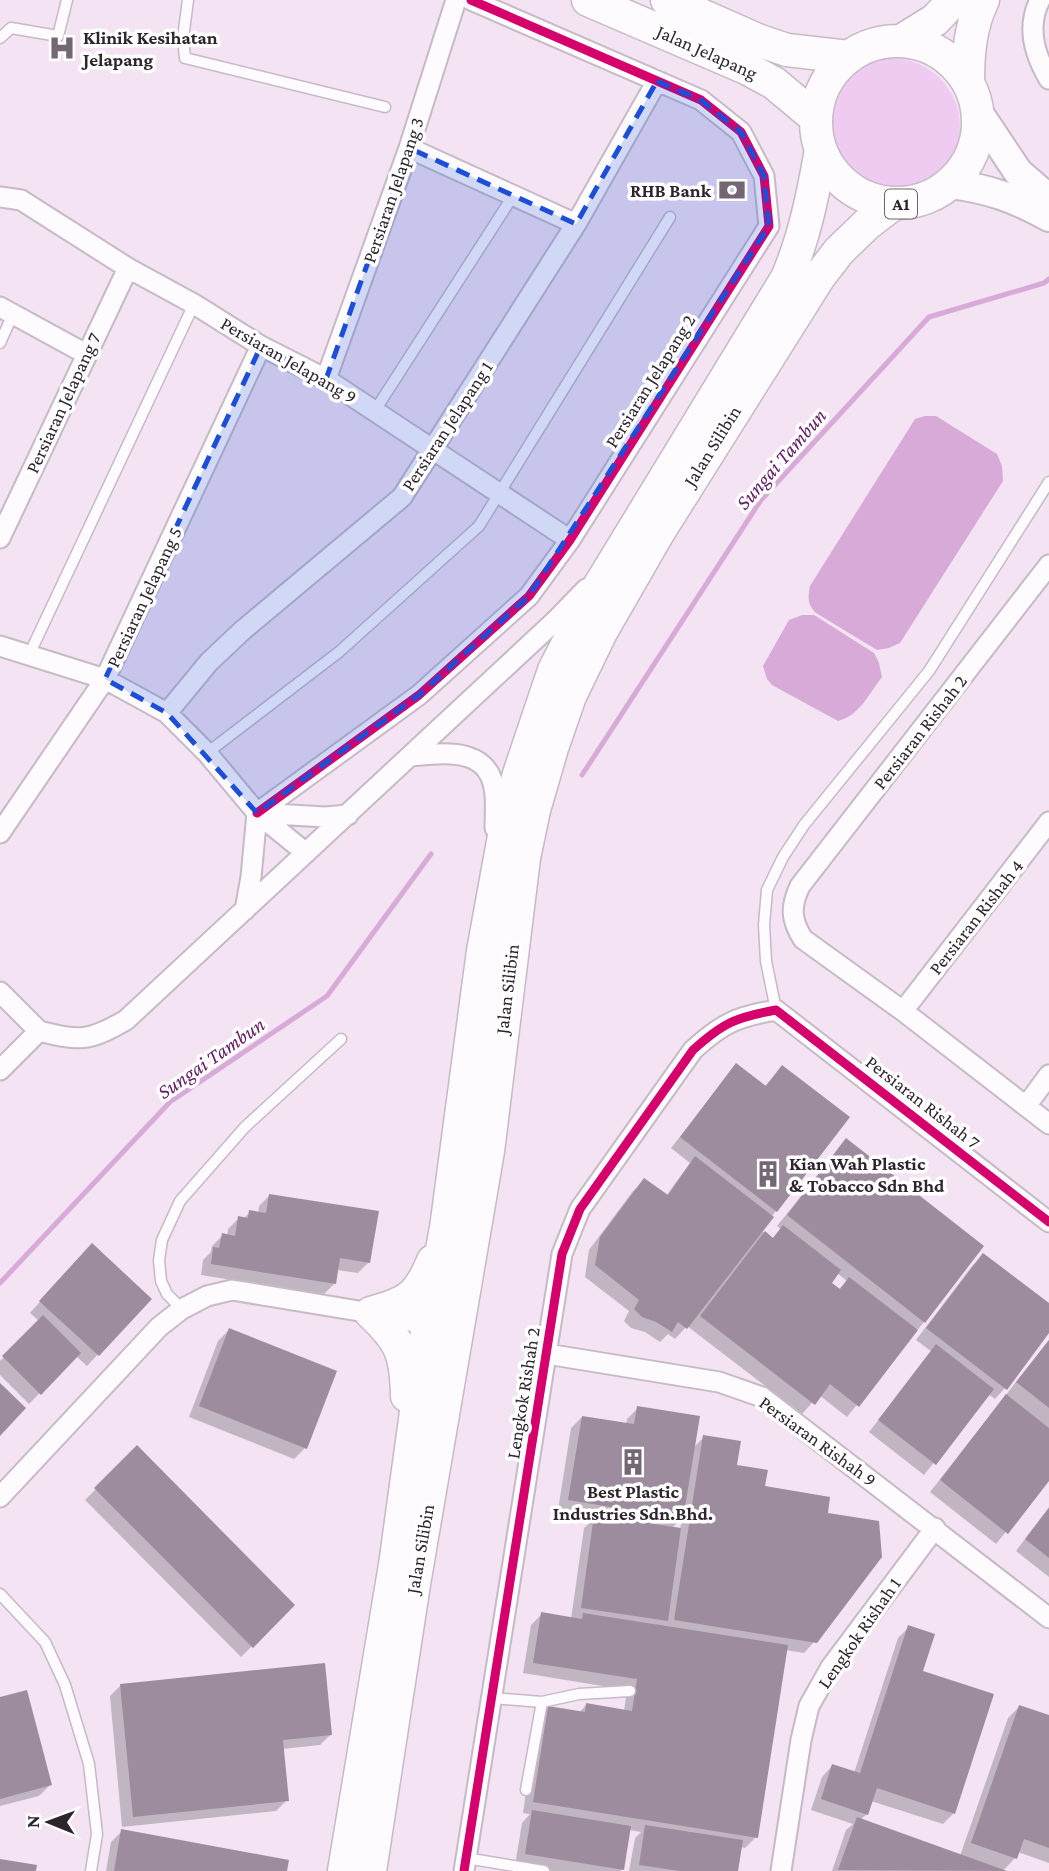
<svg xmlns="http://www.w3.org/2000/svg" width="1049" height="1871" viewBox="0 0 1049 1871" font-family="'Crimson Pro',serif">
<style>
.green{fill:#f0cbf1}
.water{fill:#d7aad8}
.shadow{fill:#0003;fill-rule:evenodd}
.lines{fill:none;stroke-linecap:round;stroke-linejoin:round}
.stream{stroke:#d7aad8;stroke-width:5}
.building{fill:#9d8c9d}
.service-casing{stroke:#c6bac6;stroke-width:13}
.minor-casing{stroke:#c6bac6;stroke-width:23}
.secondary-casing{stroke:#c6bac6;stroke-width:32}
.primary-casing{stroke:#c6bac6;stroke-width:35}
.service{stroke:#fdfbfd;stroke-width:10}
.minor{stroke:#fdfbfd;stroke-width:19}
.secondary{stroke:#fdfbfd;stroke-width:28}
.primary{stroke:#fdfbfd;stroke-width:32}
.cycleway-casing{stroke:#fff;stroke-width:13}
.cycleway{stroke:#d6006c;stroke-width:9}
.marked{fill:#1d4ed8;fill-opacity:0.2;stroke:#1d4ed8;stroke-width:5;stroke-dasharray:14 9;stroke-linejoin:round}
.labels{text-anchor:middle;dominant-baseline:central;stroke-width:7;stroke-linejoin:round;paint-order:stroke}
.shield{fill:#fff;stroke:#6d666d;stroke-width:2}
.shield-label{font-size:18px;font-weight:bold;fill:#2e242e}
.poi-label{font-size:19px;font-weight:bold;fill:#2e242e;stroke:#fff;text-anchor:start}
.street-label{font-size:19px;fill:#2e242e;stroke:#fff}
.water-label{font-size:21px;font-style:italic;fill:#642067;stroke:#fff}
</style>
<rect width="100%" height="100%" fill="#f3e3f3"/>
<path class="green" d="M822 127a69 69 0 1 1 138 0a69 69 0 1 1-138 0Z"/>
<path class="water" d="M925,416H936L997,454L1002,466L1003,481L900,643L889,648L877,650L816,613C807,604 808,597 810,586L915,419Z
M802,615H814L874,653L879,663L882,677C869,694 859,716 838,721L772,685L767,679L763,666L789,620Z"/>
<path class="shadow" d="M736,1066L764,1087L782,1067L776,1211L761,1230L772,1239L781,1229L777,1226L846,1140L924,1322L847,1417L819,1395L802,1414L687,1326L675,1339L668,1334L660,1342L645,1332L631,1328L624,1321L629,1311L585,1277L589,1250L633,1191L644,1181L666,1196L690,1163L671,1148ZM837,1273L847,1281L838,1290L829,1283Z
M270,1195L369,1262L358,1273L337,1270L334,1284L323,1295L201,1275L203,1260L211,1252L212,1246L223,1235L227,1236L228,1229L239,1218L243,1219L250,1212L258,1213L259,1206Z
M983,1255L1049,1305V1330L1005,1388L995,1399L988,1394L924,1475L869,1432L932,1352L916,1340L972,1266Z
M81,1256L150,1299L87,1366L76,1356L29,1404L0,1375V1361L39,1321L30,1313Z
M229,1330L305,1448L294,1459L189,1417L218,1341Z
M1049,1340V1478L996,1544L930,1492Z
M638,1408L693,1448L704,1437L735,1466L763,1488L815,1641L804,1653L785,1650L756,1837L745,1848L740,1847L737,1871H629L635,1838L641,1832L629,1830L621,1871H552L515,1865L522,1823L530,1814L523,1813L537,1719L548,1708L579,1713L586,1705L624,1711L627,1690L523,1673L531,1625L542,1614L571,1619L584,1528L596,1517L558,1510L571,1428L582,1417L626,1425L627,1419ZM682,1518L680,1530L671,1528L674,1526Z
M137,1448L293,1605L241,1657L85,1500Z
M1049,1507V1577L1016,1551Z
M909,1627L921,1672L954,1813L943,1824L871,1801L867,1814L860,1820L960,1856L1008,1718L1019,1707L1049,1717V1863L1018,1852L1015,1858L1003,1871H832L846,1830L853,1824L811,1810L822,1777L832,1766L854,1773L898,1638Z
M121,1685L331,1734L320,1745L282,1749L287,1800L276,1811L122,1827L110,1696Z
M0,1699L50,1785L39,1796L0,1806Z
M122,1831L285,1871H106L111,1842Z"/>
<g class="lines">
<path class="stream" d="M582,775L761,500L929,317L1044,283L1049,279
M0,1283L170,1102L327,996L431,854"/>
</g>
<path class="building" d="M736,1063L766,1086L782,1065L850,1117L777,1212L680,1137Z
M846,1138L984,1246L925,1323L787,1215Z
M695,1156L774,1217L687,1329L678,1322L672,1332L656,1322L642,1317L634,1309L639,1300L595,1265L600,1237L644,1178L668,1195Z
M269,1194L379,1211L370,1263L340,1258L336,1284L211,1264L213,1247L219,1248L222,1233L235,1236L238,1216L248,1218L249,1210L266,1213Z
M783,1225L841,1270L832,1283L840,1289L849,1277L918,1330L859,1407L830,1384L815,1405L700,1316L765,1231L773,1238Z
M92,1243L152,1299L99,1356L39,1301Z
M983,1253L1049,1303V1333L1007,1390L926,1328Z
M43,1315L81,1353L41,1395L2,1356Z
M229,1328L337,1371L307,1449L199,1406Z
M1049,1340V1408L1016,1382Z
M936,1344L994,1389L936,1465L878,1420Z
M0,1383L26,1408L0,1436Z
M1006,1394L1049,1428V1481L1008,1534L940,1480Z
M637,1406L700,1416L683,1519L568,1500L582,1416L634,1424Z
M703,1435L741,1441L737,1465L768,1470L765,1486L830,1497L828,1513L879,1521L882,1557L817,1643L674,1620Z
M137,1445L295,1605L253,1648L94,1488Z
M1049,1508V1558L1025,1539Z
M594,1515L681,1528L668,1621L581,1608Z
M541,1612L582,1619L583,1613L788,1645L758,1838L533,1802L548,1706L585,1712L586,1703L632,1711L637,1679L533,1663Z
M908,1625L935,1634L923,1671L994,1694L955,1814L877,1788L868,1815L821,1799L832,1764L860,1773Z
M325,1663L332,1735L283,1740L289,1801L133,1817L120,1684Z
M27,1690L52,1785L0,1799V1697Z
M1019,1705L1049,1715V1848L1024,1839L1017,1859L971,1843Z
M532,1810L631,1826L624,1870L525,1854Z
M857,1817L1007,1871L838,1870Z
M645,1825L743,1840L738,1871H680L639,1865Z
M121,1829L289,1860L287,1871H114Z
M0,1859L37,1865L36,1871H0Z"/>
<g class="lines">
<defs>
<path id="service" d="M188,0L183,38L185,58L385,107
M0,38L11,28L58,36L67,0
M0,343L13,314
M374,412L513,196
M29,655L194,304
M207,753L339,652L479,526L670,217
M776,1010L766,961L764,925L767,890L783,857L804,825L929,671L1049,482
M182,1309L167,1294L161,1281L159,1260L162,1240L180,1201L245,1127L341,1039
M0,1594L45,1642L65,1685L89,1764L97,1834L91,1871
M492,1698L542,1702L579,1694L630,1691
M526,1790L542,1702
M466,1858L544,1871"/>
<path id="minor" d="M1040,0C1026,27 1034,54 1049,79
M409,148L576,224
M0,197L21,200L128,268L194,304L261,346L326,379L570,540
M0,307L86,354
M326,379L409,148L456,0
M0,538L128,268
M1049,565L800,886C790,907 791,920 803,939L903,1011L1049,1124
M0,646L105,679L167,713L207,753L257,813L306,853
M167,713L209,662L243,630L402,497L576,224L657,81
M410,756C446,753 491,746 495,795C496,806 495,817 495,828
M257,813L419,695L529,596L570,540L769,226L764,176L741,132L701,100L471,0
M257,813L325,817L348,815
M0,833L105,679L261,346
M245,910L251,877L257,813
M0,992L39,1031
M903,1011L1049,822
M39,1031C80,1041 88,1042 126,1020L555,621L586,589
M0,1070L39,1031
M1026,1106L1049,1075
M547,1354L719,1382L762,1397L1049,1618
M0,1497L159,1327L182,1309L207,1296L232,1290L371,1313L428,1325
M464,1871L562,1254L580,1209L693,1050C723,1023 736,1017 776,1010L1049,1222
M781,1871L801,1740L809,1706L831,1667L935,1528"/>
<path id="secondary" d="M978,112L1018,172L1049,199
M951,184C989,189 1015,198 1049,217"/>
<path id="primary" d="M588,0L746,68L774,83L816,118
M667,0L760,41L787,50L849,57
M816 122a81 81 0 1 1 162 0a81 81 0 1 1-162 0Z
M901,41L935,20L954,0
M968,83C968,54 970,26 983,0
M371,1313C401,1341 406,1354 407,1396
M371,1313C408,1303 418,1297 433,1261
M344,1871L395,1565L428,1325L446,1228L483,951L508,814L519,774L554,670L587,606L787,278C805,236 813,194 821,150
M370,1871L414,1584L488,1151L524,858L534,810L552,748L570,696L601,632L658,533L819,277L839,251L867,224L893,204"/>
</defs>
<use href="#service" class="service-casing"/>
<use href="#minor" class="minor-casing"/>
<use href="#secondary" class="secondary-casing"/>
<use href="#primary" class="primary-casing"/>
<use href="#service" class="service"/>
<use href="#minor" class="minor"/>
<use href="#secondary" class="secondary"/>
<use href="#primary" class="primary"/>
<defs>
<path id="cycleway" d="M257,813L419,695L529,596L570,540L769,226L764,176L741,132L701,100L471,0
M464,1871L562,1254L580,1209L693,1050C723,1023 736,1017 776,1010L1049,1222"/>
</defs>
<use href="#cycleway" class="cycleway-casing"/>
<use href="#cycleway" class="cycleway"/>
</g>
<path class="marked" d="M657,81L701,100L741,132L764,176L769,226L529,596L419,695L257,813L167,713L105,679L261,346L326,379L409,148L576,224Z"/>
<defs>
<symbol id="hospital-bare" viewBox="-9 -9 18 18"><path d="M-5-5h3v3.5h4V-5h3V5h-3V1.5h-4V5h-3Z" fill="#736773" stroke="#fff" stroke-width="2.5" paint-order="stroke"/></symbol>
<symbol id="bank-bare" viewBox="-9 -9 18 18"><path d="M-6-4H6V4H-6ZM0-2.3a2.3 2.3 0 1 0 0 4.6a2.3 2.3 0 1 0 0-4.6Z" fill="#736773" stroke="#fff" stroke-width="2.5" paint-order="stroke"/></symbol>
<symbol id="building-bare" viewBox="-9 -9 18 18"><path d="M-4-6H4V6H1V3H-1V6H-4ZM-2.5-4.3h1.7v1.8h-1.7ZM.8-4.3h1.7v1.8H.8ZM-2.5-1h1.7V.8h-1.7ZM.8-1h1.7V.8H.8Z" fill="#736773" stroke="#fff" stroke-width="2.5" paint-order="stroke"/></symbol>
</defs>
<g fill-rule="evenodd">
<use href="#hospital-bare" x="43" y="29" width="38" height="38"/>
<use href="#bank-bare" x="713" y="171" width="38" height="38"/>
<use href="#building-bare" x="749" y="1155" width="38" height="38"/>
<use href="#building-bare" x="614" y="1443" width="38" height="38"/>
</g>
<g class="labels">
<rect class="shield" x="885" y="189.5" width="32" height="29" rx="5"/>
<g class="shield-label">
<text x="901" y="204">A1</text>
</g>
<g class="poi-label">
<text x="83" y="37">Klinik Kesihatan<tspan x="83" dy="22">Jelapang</tspan></text>
<text x="711" y="190" text-anchor="end">RHB Bank</text>
<text x="789" y="1163">Kian Wah Plastic<tspan x="789" dy="22">&amp; Tobacco Sdn Bhd</tspan></text>
<text x="633" y="1491" text-anchor="middle">Best Plastic<tspan x="633" dy="22">Industries Sdn.Bhd.</tspan></text>
</g>
<g class="street-label">
<text transform="translate(707 52) rotate(24)">Jalan Jelapang</text>
<text transform="translate(393 190) rotate(-71)">Persiaran Jelapang 3</text>
<text transform="translate(289 360) rotate(30)">Persiaran Jelapang 9</text>
<text transform="translate(650 381) rotate(-58)">Persiaran Jelapang 2</text>
<text transform="translate(63 403) rotate(-65)">Persiaran Jelapang 7</text>
<text transform="translate(447 426) rotate(-57)">Persiaran Jelapang 1</text>
<text transform="translate(712 446) rotate(-58)">Jalan Silibin</text>
<text transform="translate(144 597) rotate(-65)">Persiaran Jelapang 5</text>
<text transform="translate(920 732) rotate(-52)">Persiaran Rishah 2</text>
<text transform="translate(976 917) rotate(-52)">Persiaran Rishah 4</text>
<text transform="translate(507 989) rotate(-83)">Jalan Silibin</text>
<text transform="translate(923 1102) rotate(38)">Persiaran Rishah 7</text>
<text transform="translate(523 1393) rotate(-81)">Lengkok Rishah 2</text>
<text transform="translate(818 1441) rotate(36)">Persiaran Rishah 9</text>
<text transform="translate(420 1549) rotate(-80)">Jalan Silibin</text>
<text transform="translate(859 1633) rotate(-55)">Lengkok Rishah 1</text>
</g>
<g class="water-label">
<text transform="translate(781 459) rotate(-49)">Sungai Tambun</text>
<text transform="translate(211 1058) rotate(-35)">Sungai Tambun</text>
</g>
</g>
<g transform="translate(49 1822) rotate(271)" stroke="#ffffff" stroke-width="5" paint-order="stroke">
<path d="M0-5L12 26L0 18L-12 26Z" fill="#2e242e"/>
<text y="-10" font-size="19" font-weight="bold" text-anchor="middle" fill="#2e242e">N</text>
</g>
</svg>
